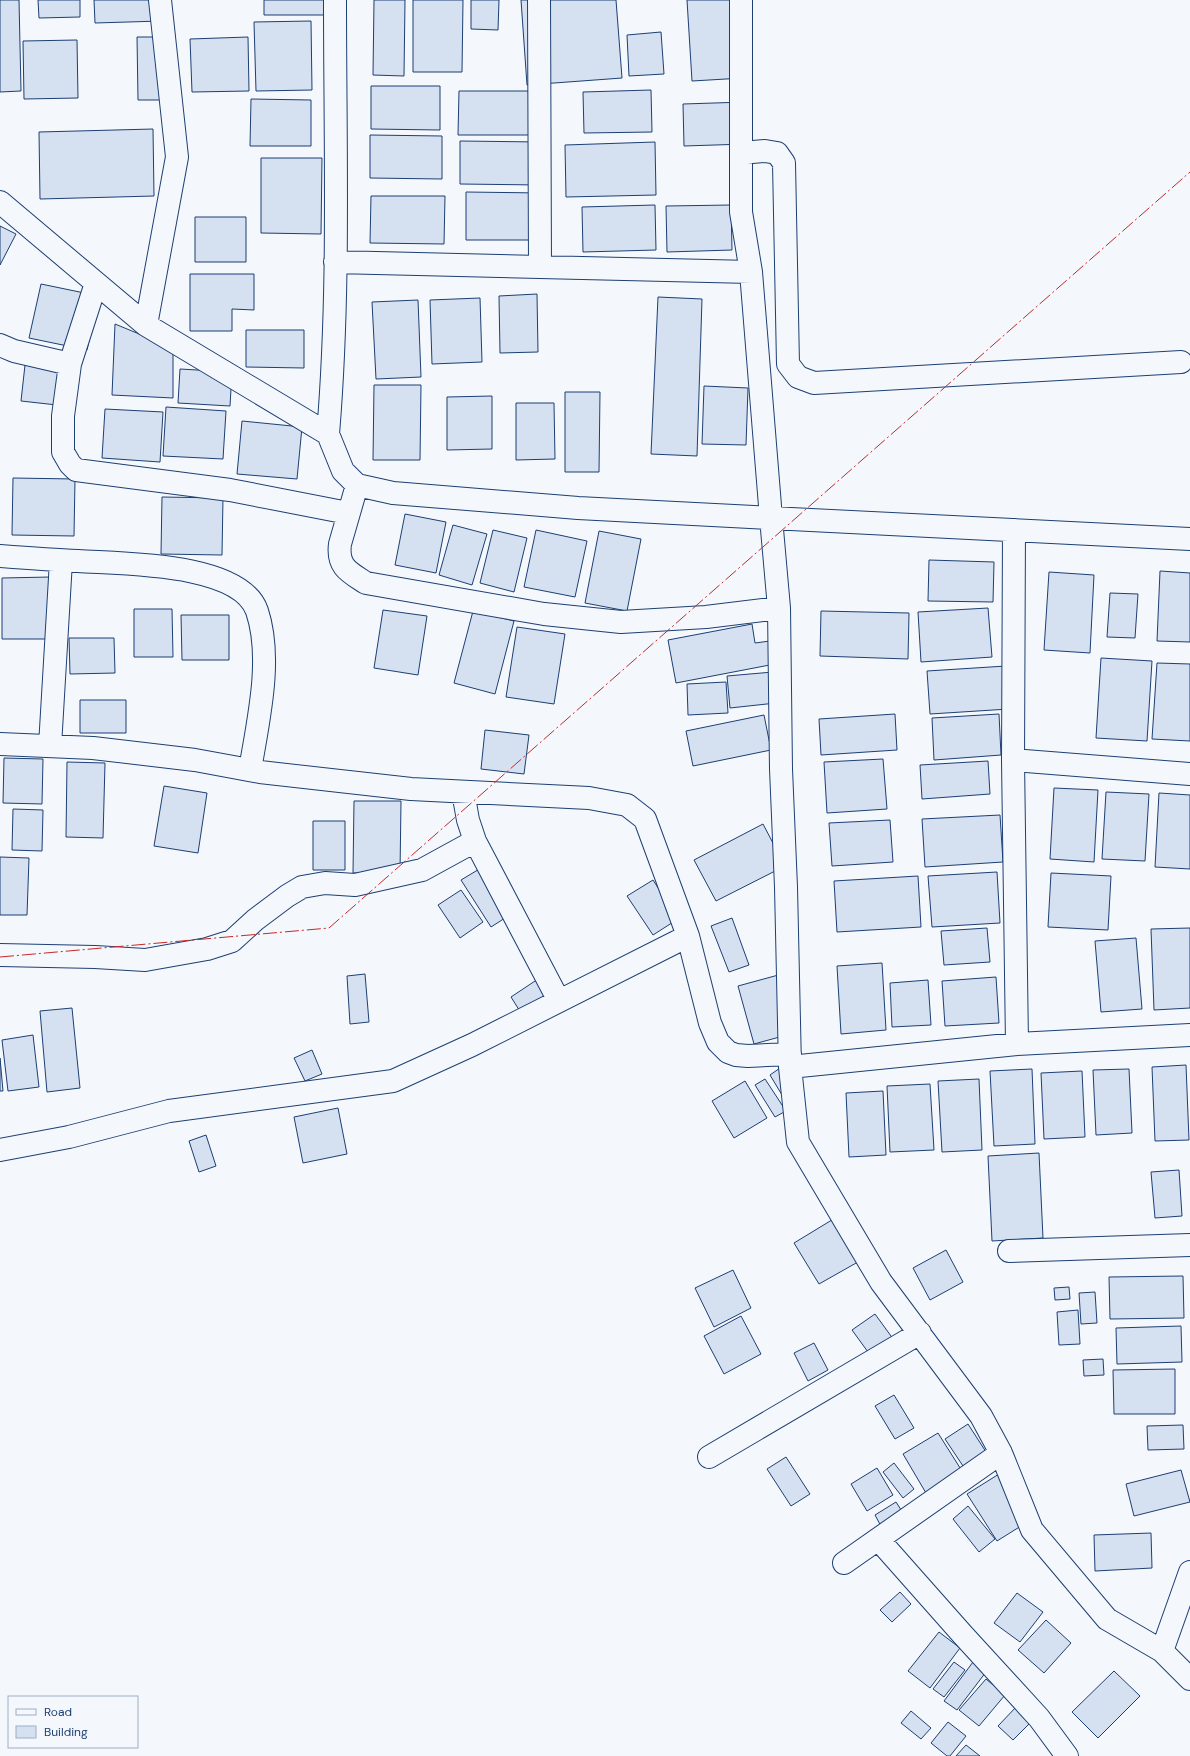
<svg xmlns="http://www.w3.org/2000/svg" width="1190" height="1756" viewBox="0 0 1190 1756" font-family="'DM Sans',sans-serif">
<style>
.building{fill:#d5e0f0;stroke:#1d3f73}
.lines{fill:none;stroke-linecap:round;stroke-linejoin:round}
.minor-casing{stroke:#1d3f73;stroke-width:24}
.minor{stroke:#f4f7fb;stroke-width:22}
.power{stroke:#c62828;stroke-width:1;stroke-dasharray:14 3 2 3;stroke-linecap:butt}
</style>
<rect width="100%" height="100%" fill="#f4f7fb"/>
<path class="building" d="M0,0H19L21,91L0,92Z
M38,0H80V17L39,18Z
M94,0H160L161,21L95,23Z
M264,0H330V15H264Z
M374,0H405L404,76L373,75Z
M413,0H463L462,72H413Z
M471,0H499L498,30L471,29Z
M521,0H616L622,78L527,85Z
M687,0H737L743,78L692,81Z
M311,21L312,90L256,91L254,22Z
M661,32L664,74L629,76L627,35Z
M137,37H160L162,100H138Z
M248,37L249,91L192,92L190,39Z
M77,40L78,98L24,99L23,41Z
M371,86H440V130L371,129Z
M651,90L652,132L584,133L583,92Z
M459,91H546V135H458Z
M251,99L311,100V146H250Z
M745,102L746,144L684,146L683,104Z
M153,129L154,196L40,199L39,132Z
M370,135L442,136V179L370,178Z
M460,141L540,142V185L460,184Z
M655,142L656,195L566,197L565,145Z
M261,158H322L321,234L261,233Z
M466,192L541,193V240H466Z
M371,196H445L444,244L370,243Z
M655,205L656,250L583,252L582,207Z
M731,205L732,250L667,252L666,206Z
M195,217H246V262H195Z
M0,226L16,234L0,265Z
M190,274H254V310L232,309V331H190Z
M41,284L99,296L87,350L29,338Z
M537,294L538,352L500,353L499,296Z
M658,297L702,299L697,456L651,454Z
M480,298L482,362L432,364L430,300Z
M418,300L421,377L376,379L372,302Z
M115,324L173,348V398L112,395Z
M246,330H304V368L246,367Z
M25,365L79,370L75,407L21,401Z
M180,369L232,372L230,406L178,403Z
M374,385H421L420,460H373Z
M704,386L748,388L746,445L702,444Z
M565,392H600L599,472H565Z
M492,396V449L447,450V397Z
M516,403H554L555,459L516,460Z
M166,407L226,411L223,459L163,456Z
M105,409L163,412L160,462L102,458Z
M242,421L302,427L297,479L237,474Z
M13,478L75,479L74,536L12,535Z
M162,497L223,498L222,555L161,554Z
M405,514L446,522L436,573L395,565Z
M453,525L487,534L472,585L439,575Z
M493,530L527,538L514,592L480,583Z
M536,530L587,541L575,597L524,587Z
M599,531L641,539L627,611L585,603Z
M929,560L994,562L993,602L928,601Z
M1160,571L1190,573V642L1157,641Z
M1049,572L1094,575L1090,653L1044,650Z
M50,577L51,639H2V578Z
M1110,593L1138,594L1135,638L1107,637Z
M988,608L992,657L921,662L918,612Z
M134,609H172L173,657H134Z
M383,610L427,616L418,675L374,668Z
M473,611L514,621L495,694L454,683Z
M821,611L909,613L908,659L820,656Z
M181,615H229V660H182Z
M752,624L755,643L770,641L775,664L676,683L668,640Z
M517,627L565,634L554,704L506,697Z
M69,638H114L115,673L70,674Z
M1101,658L1152,661L1147,741L1096,738Z
M1157,663L1190,664V741L1152,739Z
M1006,666L1009,709L930,714L927,671Z
M773,672L776,703L730,708L727,676Z
M726,682L728,713L688,715L687,684Z
M80,700H126V733H80Z
M895,714L897,750L821,755L819,719Z
M999,714L1001,755L934,760L932,718Z
M764,715L771,750L693,766L686,731Z
M485,730L529,735L524,774L481,769Z
M4,758L43,759L42,804L3,803Z
M883,759L887,809L827,813L824,762Z
M988,761L990,794L922,799L920,765Z
M67,762L105,763L103,838L66,837Z
M164,786L207,793L198,853L154,846Z
M1054,788L1098,790L1094,862L1050,859Z
M1106,792L1149,794L1145,861L1102,859Z
M1159,793L1190,795V869L1155,867Z
M354,801H401L400,873H353Z
M13,809L43,810L42,851L12,850Z
M1000,815L1003,862L925,867L922,819Z
M890,820L893,862L832,866L829,823Z
M313,821H345V870H313Z
M763,824L785,866L716,901L694,860Z
M0,857L29,858L27,915H0Z
M486,865L516,911L491,927L461,880Z
M997,872L1000,923L932,927L928,876Z
M1051,873L1111,876L1108,930L1048,927Z
M918,876L921,927L837,932L834,881Z
M653,880L678,919L653,935L627,896Z
M461,890L483,922L460,938L438,905Z
M732,918L749,965L729,972L711,926Z
M987,928L990,962L944,965L941,931Z
M1190,928V1008L1154,1010L1151,929Z
M1136,938L1142,1009L1101,1012L1095,941Z
M882,963L886,1030L841,1034L837,966Z
M550,971L560,987L521,1013L511,997Z
M365,974L369,1022L350,1024L347,976Z
M782,974L798,1032L754,1044L738,986Z
M996,977L999,1023L945,1026L942,981Z
M928,980L931,1025L892,1027L890,983Z
M72,1008L80,1088L47,1092L40,1011Z
M33,1035L39,1087L8,1091L2,1040Z
M312,1050L322,1074L305,1081L294,1058Z
M0,1058L3,1091H0Z
M1186,1065L1189,1140L1155,1141L1152,1067Z
M780,1068L788,1105L770,1075Z
M1032,1069L1035,1144L994,1146L990,1071Z
M1129,1069L1132,1133L1096,1135L1093,1070Z
M1082,1071L1085,1137L1044,1139L1041,1073Z
M765,1079L786,1111L775,1117L755,1085Z
M979,1079L982,1150L942,1152L938,1081Z
M745,1081L767,1118L734,1138L712,1101Z
M930,1084L934,1150L890,1152L887,1086Z
M883,1091L886,1155L849,1157L846,1093Z
M338,1108L347,1154L303,1163L294,1117Z
M206,1135L216,1166L199,1172L189,1141Z
M1039,1153L1043,1238L992,1241L988,1156Z
M1179,1170L1182,1216L1155,1218L1151,1172Z
M840,1215L865,1258L819,1284L794,1243Z
M946,1250L963,1282L930,1300L913,1268Z
M733,1270L751,1308L714,1327L695,1288Z
M1183,1276L1184,1318L1110,1319L1109,1277Z
M1069,1287L1070,1299L1055,1300L1054,1288Z
M1095,1292L1097,1323L1081,1324L1079,1293Z
M1078,1310L1080,1344L1059,1345L1057,1312Z
M875,1314L899,1347L876,1363L852,1330Z
M741,1316L761,1354L724,1374L704,1336Z
M1181,1326L1182,1362L1117,1364L1116,1328Z
M814,1343L828,1370L808,1381L794,1353Z
M1103,1359L1104,1375L1084,1376L1083,1360Z
M1175,1369V1414H1114L1113,1370Z
M894,1395L914,1428L895,1439L875,1406Z
M968,1424L988,1455L965,1469L945,1439Z
M1183,1425L1184,1449L1148,1450L1147,1426Z
M938,1433L962,1471L926,1493L903,1454Z
M786,1457L810,1494L791,1506L767,1469Z
M894,1463L914,1489L903,1498L883,1472Z
M877,1468L893,1495L867,1511L851,1484Z
M1181,1470L1190,1502L1134,1516L1126,1484Z
M999,1474L1029,1521L997,1541L967,1494Z
M896,1502L905,1516L883,1530L875,1515Z
M968,1506L995,1539L979,1552L953,1519Z
M1151,1533L1152,1568L1095,1571L1094,1535Z
M900,1592L911,1604L892,1622L880,1610Z
M1017,1593L1043,1612L1020,1642L994,1623Z
M1046,1620L1071,1643L1044,1673L1018,1650Z
M939,1632L960,1648L930,1688L908,1671Z
M954,1662L965,1670L944,1697L933,1689Z
M973,1662L986,1672L957,1710L944,1701Z
M1114,1671L1140,1696L1098,1738L1072,1712Z
M986,1679L1005,1695L979,1726L959,1710Z
M1017,1706L1032,1721L1013,1740L998,1726Z
M911,1711L931,1728L921,1739L901,1723Z
M948,1722L966,1736L950,1756H947L931,1743Z
M966,1745L980,1756H956Z"/>
<g class="lines">
<defs>
<path id="minor" d="M741,153L765,151L777,153L784,163L788,364L798,377L814,383L1181,362
M0,202L146,325L177,157L160,0
M335,262L540,267L539,0
M540,267L751,272
M96,283L70,364L63,416V452L70,464L76,470L230,490L348,513
M146,325L328,434C340,290 335,145 335,0
M0,345L14,351L70,364
M328,434L343,471L357,485L393,493L578,508L771,518L751,272L741,212V0
M357,485L340,544C337,567 349,572 366,583L544,614L621,622L706,617L779,608
M1014,530L1013,760L1190,774
M0,556C26,558 52,560 78,561C121,564 240,562 257,611C273,659 258,721 250,770
M0,744L93,748L195,760L260,772L411,789L589,798L627,805L645,819L688,936L710,1023L718,1042L728,1052L736,1055L748,1056L790,1054
M50,746L61,561
M1013,760L1017,1044L1190,1035
M463,792L468,820L475,841L559,1001
M0,955L95,957L145,960L207,949L232,941L255,920L287,896L302,887L325,883L355,885L422,870L475,841
M1017,1044L790,1067L798,1142L881,1282L981,1416L1001,1453L1032,1530L1107,1619L1162,1651
M790,1067L786,887L781,769L779,608L771,518L1190,539
M0,1150L69,1137L169,1111L393,1081L472,1045L688,936
M1009,1251L1190,1245
M709,1457L920,1333
M878,1539L963,1635L1039,1718L1067,1756
M844,1563L1001,1453
M1190,1572L1162,1651L1190,1679"/>
</defs>
<use href="#minor" class="minor-casing"/>
<use href="#minor" class="minor"/>
<path class="power" d="M0,957L329,928L1190,172"/>
</g>
<rect x="8" y="1696" width="130" height="52" fill="#f4f7fb" stroke="#9eadc5"/>
<rect x="16" y="1709" width="20" height="6" fill="#f4f7fb" stroke="#9eadc5"/>
<text x="44" y="1716" font-size="12" fill="#1d3f73">Road</text>
<rect x="16" y="1726" width="20" height="12" fill="#d5e0f0" stroke="#9eadc5"/>
<text x="44" y="1736" font-size="12" fill="#1d3f73">Building</text>
</svg>
